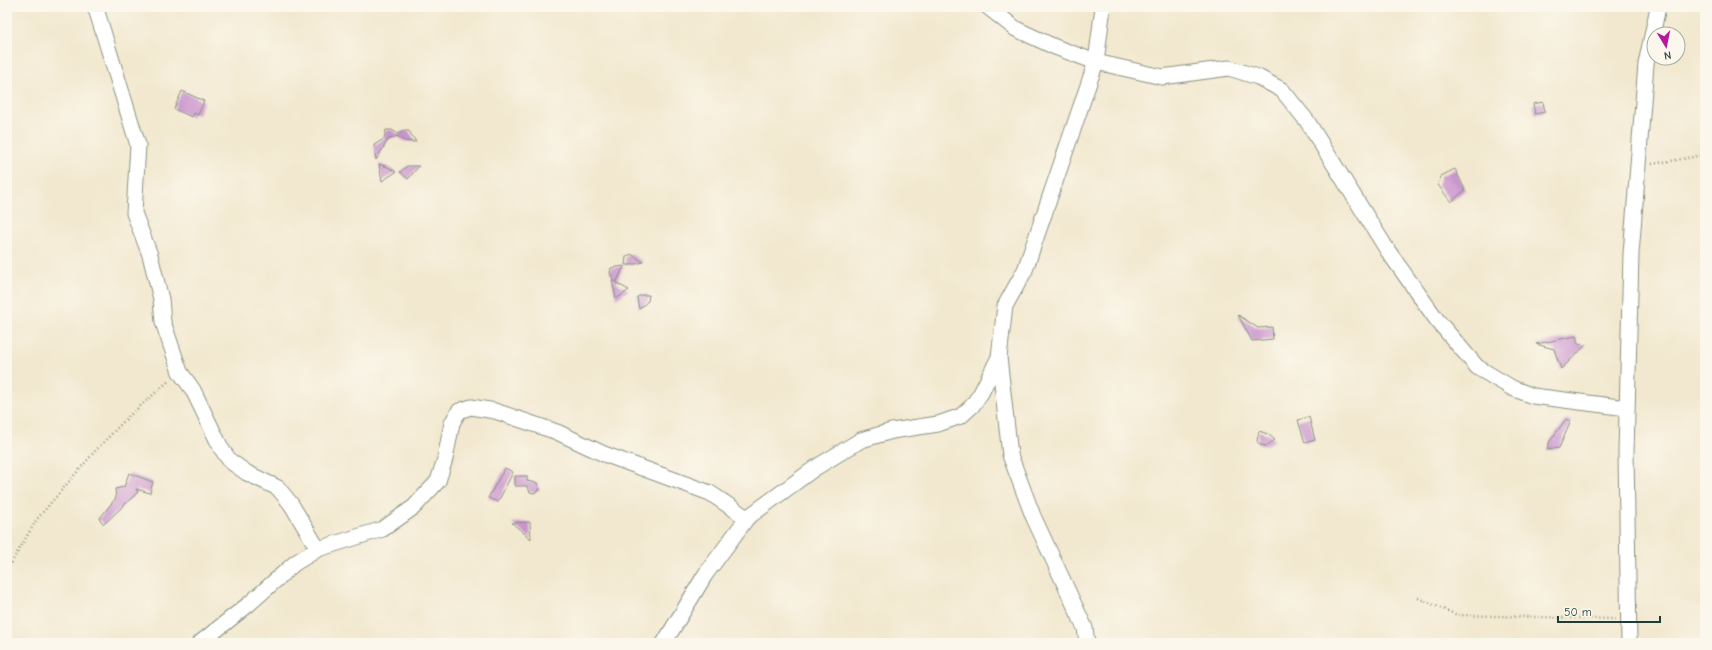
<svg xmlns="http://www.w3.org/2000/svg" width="1712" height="650" viewBox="0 0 1712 650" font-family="'Comic Neue',sans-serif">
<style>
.building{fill:#c993cd}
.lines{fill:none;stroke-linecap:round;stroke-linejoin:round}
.street-casing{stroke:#889282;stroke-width:17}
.path{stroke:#889282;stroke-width:2.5;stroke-dasharray:1 3;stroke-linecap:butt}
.street{stroke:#fff;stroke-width:15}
</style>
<rect width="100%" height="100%" fill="#fbf7ec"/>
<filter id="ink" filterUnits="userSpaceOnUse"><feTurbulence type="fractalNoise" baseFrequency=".025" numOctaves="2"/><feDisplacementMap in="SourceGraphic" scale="8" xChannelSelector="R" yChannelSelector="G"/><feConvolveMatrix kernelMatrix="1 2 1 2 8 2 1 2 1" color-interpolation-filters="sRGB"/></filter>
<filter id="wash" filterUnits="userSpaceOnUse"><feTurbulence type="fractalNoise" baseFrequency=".012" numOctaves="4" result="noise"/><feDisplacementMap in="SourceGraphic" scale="16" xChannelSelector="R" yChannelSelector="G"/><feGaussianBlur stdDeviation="0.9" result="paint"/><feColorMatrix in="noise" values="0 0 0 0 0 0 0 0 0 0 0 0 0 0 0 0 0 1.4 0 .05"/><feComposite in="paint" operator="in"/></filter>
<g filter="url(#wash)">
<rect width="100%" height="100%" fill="#f2e8cf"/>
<g id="blocks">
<path class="building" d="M182,91L204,101L198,115L194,113L192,117L174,109Z
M1543,102L1545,112L1535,114L1533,104Z
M386,130H392L398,134L404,131H409L416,142L404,141L397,136L388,140L376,160L374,145L384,139Z
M379,164L388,167L396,172L382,181Z
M407,166H419L408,179L400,172Z
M1455,169L1465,190L1451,202L1438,185L1441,176Z
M631,254L643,262L632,265H625L626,257Z
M624,266L616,283L629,290L616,299L612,280L615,282L610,273L611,268Z
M642,295H649L648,301L639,309L637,297Z
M1238,315L1258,328L1272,327L1273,339L1252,341Z
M1576,336L1578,344L1586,345L1561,369L1554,349L1536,344Z
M1309,417L1315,440L1305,443L1298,420Z
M1566,419L1571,421L1559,448L1547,450L1550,441Z
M1259,431L1268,434L1275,440L1266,446L1260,445L1257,441Z
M505,468L513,472L498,502L488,498Z
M129,473L153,482L150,493L136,489L138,492L104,524L99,519L116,498L115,489L124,487Z
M515,476H527V481L537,483L540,490L534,493L530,492L527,486H515Z
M530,522L531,539L512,523Z"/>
</g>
</g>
<g filter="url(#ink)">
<use href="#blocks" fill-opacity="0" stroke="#889282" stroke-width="1"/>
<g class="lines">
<defs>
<path id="street" d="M94,7L97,12L138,145L134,213L150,255L161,299L163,322L180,372L193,390L221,448L230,461L247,473L278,488L291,504L318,549
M988,7L1016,29L1055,47L1096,62L1162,77L1229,68L1258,77L1282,90L1307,121L1388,251L1437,320L1477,367L1512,388L1533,396L1627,408
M200,643L249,604L295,563L318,549L383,529L414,507L438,481L445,459L452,423L459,411L471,407L495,411L557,432L604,454L710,493L747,518
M664,643L705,575L747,518L815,468L861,440L892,431L938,424L961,416L972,406L981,393L999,357
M1087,643L1085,628L1033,516L1010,455L999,357L1005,306L1025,270L1096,62L1103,7
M1629,643L1626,453L1631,254L1646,64L1658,7"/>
</defs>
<use href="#street" class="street-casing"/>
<path class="path" d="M1652,164L1705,155
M7,570L37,519L96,450L129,416L170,380
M1418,598L1457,615L1615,619"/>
<use href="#street" class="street"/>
</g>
</g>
<rect width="1712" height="650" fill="none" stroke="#fbf7ec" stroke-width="24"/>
<g transform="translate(1666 46) rotate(170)"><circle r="19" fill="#fbf7ec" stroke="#a3ada2"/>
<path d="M0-3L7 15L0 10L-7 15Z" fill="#b5179e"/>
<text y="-6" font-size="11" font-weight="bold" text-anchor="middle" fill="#1f3d34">N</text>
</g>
<path d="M1558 616v6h102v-6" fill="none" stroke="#1f3d34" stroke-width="2"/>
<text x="1564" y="616" font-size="12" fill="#1f3d34" stroke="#fbf7ec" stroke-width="3" paint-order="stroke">50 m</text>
</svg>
